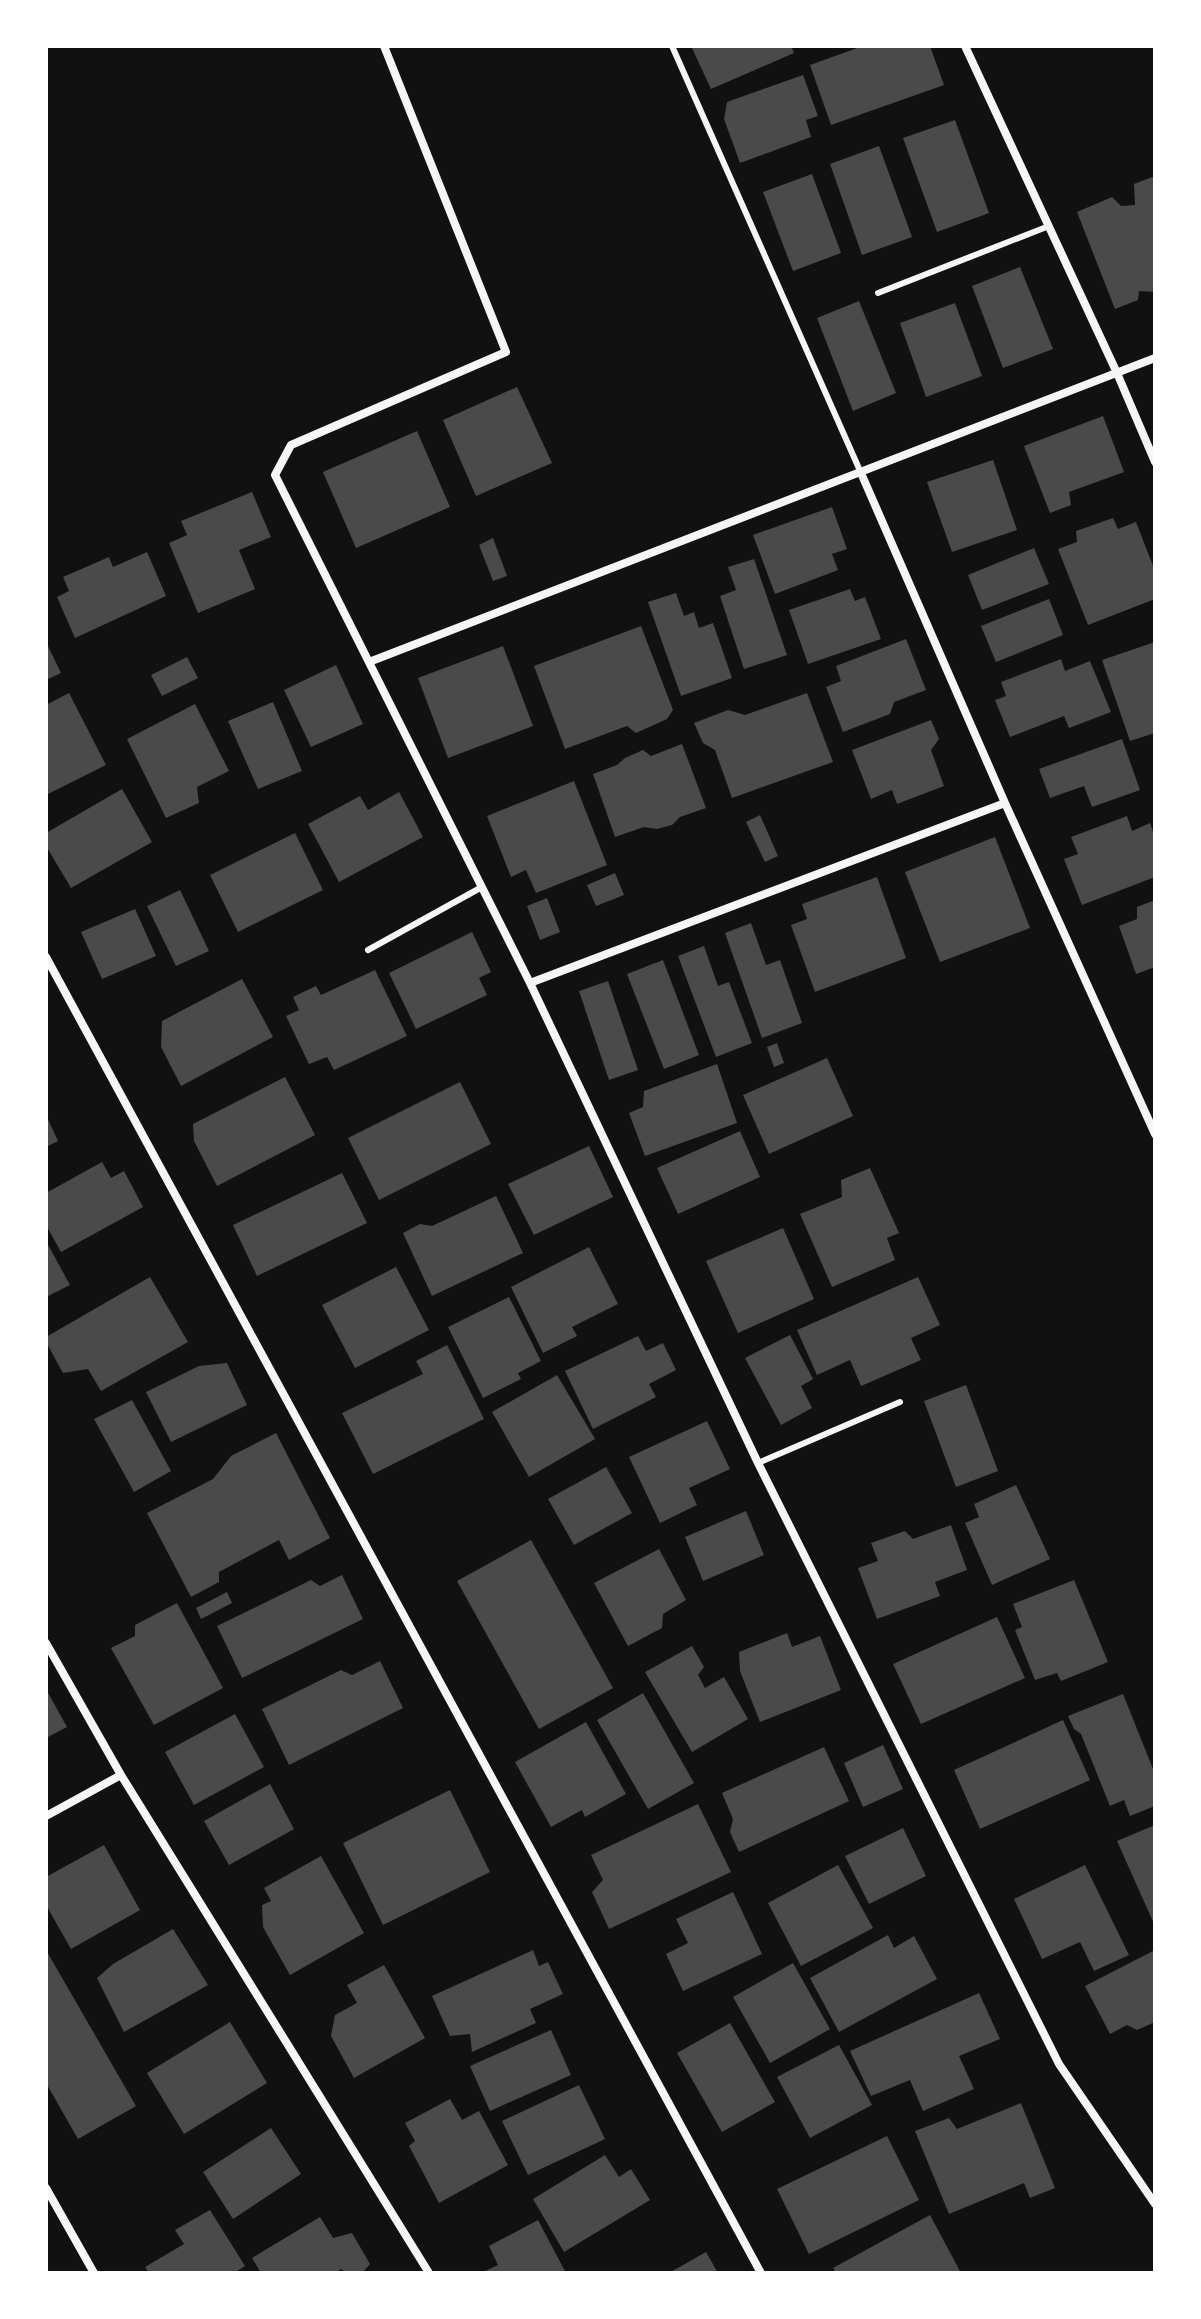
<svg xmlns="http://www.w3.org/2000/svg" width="1201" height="2319" viewBox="0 0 1201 2319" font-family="'Fira Sans Condensed',sans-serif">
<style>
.building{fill:#4a4a4a}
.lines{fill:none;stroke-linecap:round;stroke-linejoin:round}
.service{stroke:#f5f5f5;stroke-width:6}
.minor{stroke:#f5f5f5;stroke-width:8}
</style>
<rect width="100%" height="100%" fill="#111"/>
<path class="building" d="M691,46H791L794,53L711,89Z
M863,46H930L944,85L831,125L810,65Z
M803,75L818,116L806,120L811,137L740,163L724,119L727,102Z
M955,120L989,213L937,232L903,138Z
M879,146L912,237L862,255L830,164Z
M812,174L841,253L793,271L763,192Z
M1155,176V292L1139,291L1138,300L1115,309L1077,212L1112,197L1121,206L1135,205L1134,184Z
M1020,267L1053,349L1003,368L972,286Z
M859,301L896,393L853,411L817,318Z
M955,303L982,376L926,397L900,323Z
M517,387L552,463L476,496L443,420Z
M1103,416L1124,472L1069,492L1071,505L1050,513L1024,446Z
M417,431L450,507L356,548L323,472Z
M993,460L1017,530L952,552L927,482Z
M252,492L271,537L239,550L255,589L198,613L169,543L187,535L181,521Z
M832,507L847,549L832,554L838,570L775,594L753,535Z
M1113,518L1118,529L1136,522L1155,571V599L1088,625L1058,549L1077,542L1076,531Z
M493,538L507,576L493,581L479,545Z
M1034,548L1049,584L982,610L968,575Z
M147,552L166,596L75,638L57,597L69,591L63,577L109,557L113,567Z
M754,559L787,655L744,669L720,596L736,590L728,567Z
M850,589L855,601L865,597L881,639L808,664L789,610Z
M676,593L684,616L694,612L699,628L713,623L732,678L681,696L648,602Z
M1049,599L1063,635L996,662L981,626Z
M641,626L673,710L667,719L636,733L627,726L565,749L534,666Z
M906,639L926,690L894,702L890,714L843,732L826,687L841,681L836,666Z
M46,642L61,673L46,680Z
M1155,642V733L1130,741L1102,660Z
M503,646L533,726L448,758L418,678Z
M187,657L198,678L162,696L151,675Z
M1061,659L1065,671L1090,661L1111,712L1069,728L1064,716L1010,737L995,700L1006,696L1001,682Z
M336,665L363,724L311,747L284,690Z
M69,693L106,765L46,795V705Z
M807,693L833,762L732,798L715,750L703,743L694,723L728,710L745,715Z
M273,702L302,771L258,789L228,721Z
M195,704L229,771L197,787L199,803L166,818L127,739Z
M931,720L939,739L931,750L944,786L897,804L892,790L871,799L852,750Z
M1122,739L1140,790L1092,807L1084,786L1050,798L1039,769Z
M682,744L706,808L680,817L672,825L657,829L644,827L615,837L593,774L617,765L625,758L643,750L651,756Z
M574,781L607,865L536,893L526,870L511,877L487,816Z
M122,789L152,842L71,888L46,846V833Z
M399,792L423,837L339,882L308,824L360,796L368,810Z
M760,815L778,856L765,862L746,822Z
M1127,816L1132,831L1150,823L1155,837V877L1082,905L1064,859L1078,854L1071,837Z
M295,833L323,890L238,932L210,875Z
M995,837L1030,928L940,962L905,872Z
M615,873L624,895L596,906L587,885Z
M877,877L906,958L815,992L791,925L807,919L802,904Z
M180,890L209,951L176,966L147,906Z
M547,898L560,932L540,940L527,906Z
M1155,900V967L1136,974L1119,926L1137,919V907Z
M135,909L156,956L102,979L81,932Z
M751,923L766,965L780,960L802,1023L762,1038L725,933Z
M472,932L491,972L479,978L487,995L416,1029L389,973Z
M704,946L718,986L729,982L752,1043L716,1057L678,956Z
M663,960L699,1055L664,1069L627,974Z
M375,970L407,1036L334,1070L327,1057L309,1064L286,1016L299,1010L293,997L316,986L321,995Z
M242,979L273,1037L181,1086L161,1047L162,1021Z
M608,981L638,1070L609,1080L579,991Z
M777,1043L784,1063L774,1067L767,1047Z
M827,1058L853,1116L769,1154L743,1095Z
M717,1064L737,1123L645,1156L629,1113L643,1107L644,1091Z
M285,1077L315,1135L217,1186L194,1141L193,1124Z
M460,1082L491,1144L379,1200L348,1138Z
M46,1115L58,1141L46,1147Z
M740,1131L760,1177L678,1214L657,1168Z
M589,1146L613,1197L534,1235L508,1184Z
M102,1162L111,1178L124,1171L143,1207L61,1252L46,1225V1193Z
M870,1168L899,1233L887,1238L895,1260L832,1287L800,1214L842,1197L841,1180Z
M342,1173L367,1223L257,1276L233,1225Z
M496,1196L523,1253L432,1296L403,1233L420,1224L432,1226Z
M783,1228L814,1299L738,1333L706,1261Z
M46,1241L70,1285L46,1297Z
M589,1247L618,1304L572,1327L577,1336L543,1353L511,1287Z
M396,1267L429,1330L355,1368L322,1305Z
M150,1277L188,1342L101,1391L88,1369L63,1373L46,1342V1337Z
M918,1277L940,1325L911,1338L921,1360L861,1386L850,1360L817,1375L797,1330Z
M509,1297L541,1361L518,1373L521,1379L483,1398L448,1327Z
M790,1335L813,1379L801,1386L812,1408L781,1425L745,1358Z
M638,1336L646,1351L663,1343L676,1370L649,1384L656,1397L593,1429L565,1371Z
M447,1345L484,1419L373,1474L342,1413L423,1374L416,1361Z
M227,1363L247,1405L171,1442L146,1392L199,1366Z
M557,1375L595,1439L529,1477L492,1412Z
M966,1385L998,1471L956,1487L924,1401Z
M132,1400L171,1471L134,1492L94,1419Z
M707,1421L730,1469L689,1488L697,1505L660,1523L629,1457Z
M276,1433L330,1538L289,1560L279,1540L219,1572V1582L191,1597L147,1513L213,1479L231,1456Z
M606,1467L632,1513L574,1545L548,1499Z
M1016,1485L1050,1559L992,1585L965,1523L979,1517L974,1504Z
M746,1511L764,1555L703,1581L685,1537Z
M951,1525L967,1570L935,1582L940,1596L877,1619L858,1568L878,1561L871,1543L905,1531L913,1539Z
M531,1540L613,1688L539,1729L457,1581Z
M659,1549L686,1600L663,1614L662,1628L628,1646L594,1583Z
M342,1575L363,1619L242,1678L217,1626L311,1580L320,1586Z
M1074,1580L1108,1662L1061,1681L1057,1673L1035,1680L1015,1630L1022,1627L1013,1604Z
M227,1592L232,1603L201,1619L196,1608Z
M177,1603L223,1688L154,1725L111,1648L135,1636V1625Z
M997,1617L1025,1678L921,1724L893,1664Z
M787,1633L792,1647L820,1636L841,1690L760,1722L740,1671L739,1652Z
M692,1646L704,1667L698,1675L705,1688L724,1677L748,1719L692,1752L645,1672Z
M380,1661L403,1708L289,1765L262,1709L341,1670L352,1675Z
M46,1689L67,1727L46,1738Z
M643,1693L694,1783L648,1809L597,1720Z
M1123,1694L1155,1774V1806L1130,1816L1124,1800L1110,1806L1081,1734L1074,1729L1068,1716Z
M235,1714L264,1767L194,1805L165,1752Z
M1063,1720L1090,1780L980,1829L954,1770Z
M586,1722L626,1794L585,1817L582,1810L551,1827L515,1762Z
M883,1745L903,1789L863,1807L844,1763Z
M824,1747L849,1801L739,1852L730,1832L733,1819L722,1793Z
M270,1784L294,1829L229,1865L204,1821Z
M450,1790L490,1872L383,1925L343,1843Z
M698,1804L731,1872L609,1929L592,1892L603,1880L591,1855Z
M1155,1825V1926L1117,1841Z
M903,1828L926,1876L869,1904L845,1856Z
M104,1845L140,1910L71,1949L46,1905V1877Z
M321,1856L364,1933L290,1975L263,1927L262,1905L271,1901L264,1888Z
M838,1865L873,1928L801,1966L768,1903Z
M1085,1865L1129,1955L1094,1971L1080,1942L1042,1959L1014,1899Z
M733,1892L762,1954L683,1991L666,1954L688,1943L676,1919Z
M173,1929L208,1985L124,2032L97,1978L113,1964Z
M888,1935L894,1948L914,1936L937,1979L839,2032L810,1978Z
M46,1950L136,2106L78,2139L46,2083Z
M533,1950L539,1966L548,1962L563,1994L530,2009L536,2023L472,2052L470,2034L450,2036L432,1996Z
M1155,1950V2022L1137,2030L1127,2025L1110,2034L1085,1986Z
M793,1963L830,2029L770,2063L733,1997Z
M384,1965L425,2038L354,2078L331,2036L335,2015L357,2003L347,1985Z
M979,1993L1000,2039L959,2056L974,2089L923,2111L910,2080L871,2096L850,2051Z
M230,2022L267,2083L184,2134L147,2073Z
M730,2023L775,2102L722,2132L677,2053Z
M551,2030L571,2075L490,2111L470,2066Z
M839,2045L872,2105L810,2138L777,2077Z
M579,2085L605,2139L528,2175L502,2121Z
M450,2099L462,2120L479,2111L508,2165L439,2203L409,2146L415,2141L405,2123Z
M1021,2103L1055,2188L1030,2198L1024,2183L949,2214L915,2131L949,2118L957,2129Z
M271,2128L301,2174L233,2219L203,2172Z
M887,2136L919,2200L809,2254L777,2189Z
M605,2155L619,2177L631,2169L650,2200L564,2252L533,2199Z
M210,2210L245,2266L234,2273H149L145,2267L184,2244L175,2230Z
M930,2215L961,2273H836L833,2268Z
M320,2217L333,2238L352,2233L370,2264L362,2273H346L341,2269L336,2273H261L252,2258Z
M538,2220L566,2273H481L498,2265L489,2246Z
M706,2252L718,2273H669Z"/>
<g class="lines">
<path class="service" d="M672,46L861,473
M878,293L1049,226
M368,950L482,887
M758,1463L900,1402"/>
<path class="minor" d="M384,46L506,352L291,445L275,475L530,983L758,1463L1059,2064L1155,2204
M965,46L1117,373L1155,462
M861,473L1005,803L1155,1134
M369,662L1155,358
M46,957L761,2273
M530,983L1005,803
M46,1643L121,1775L429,2273
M46,1816L121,1775
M46,2188L94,2273"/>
</g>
<rect width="1201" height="2319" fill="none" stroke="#ffffff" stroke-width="96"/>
</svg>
